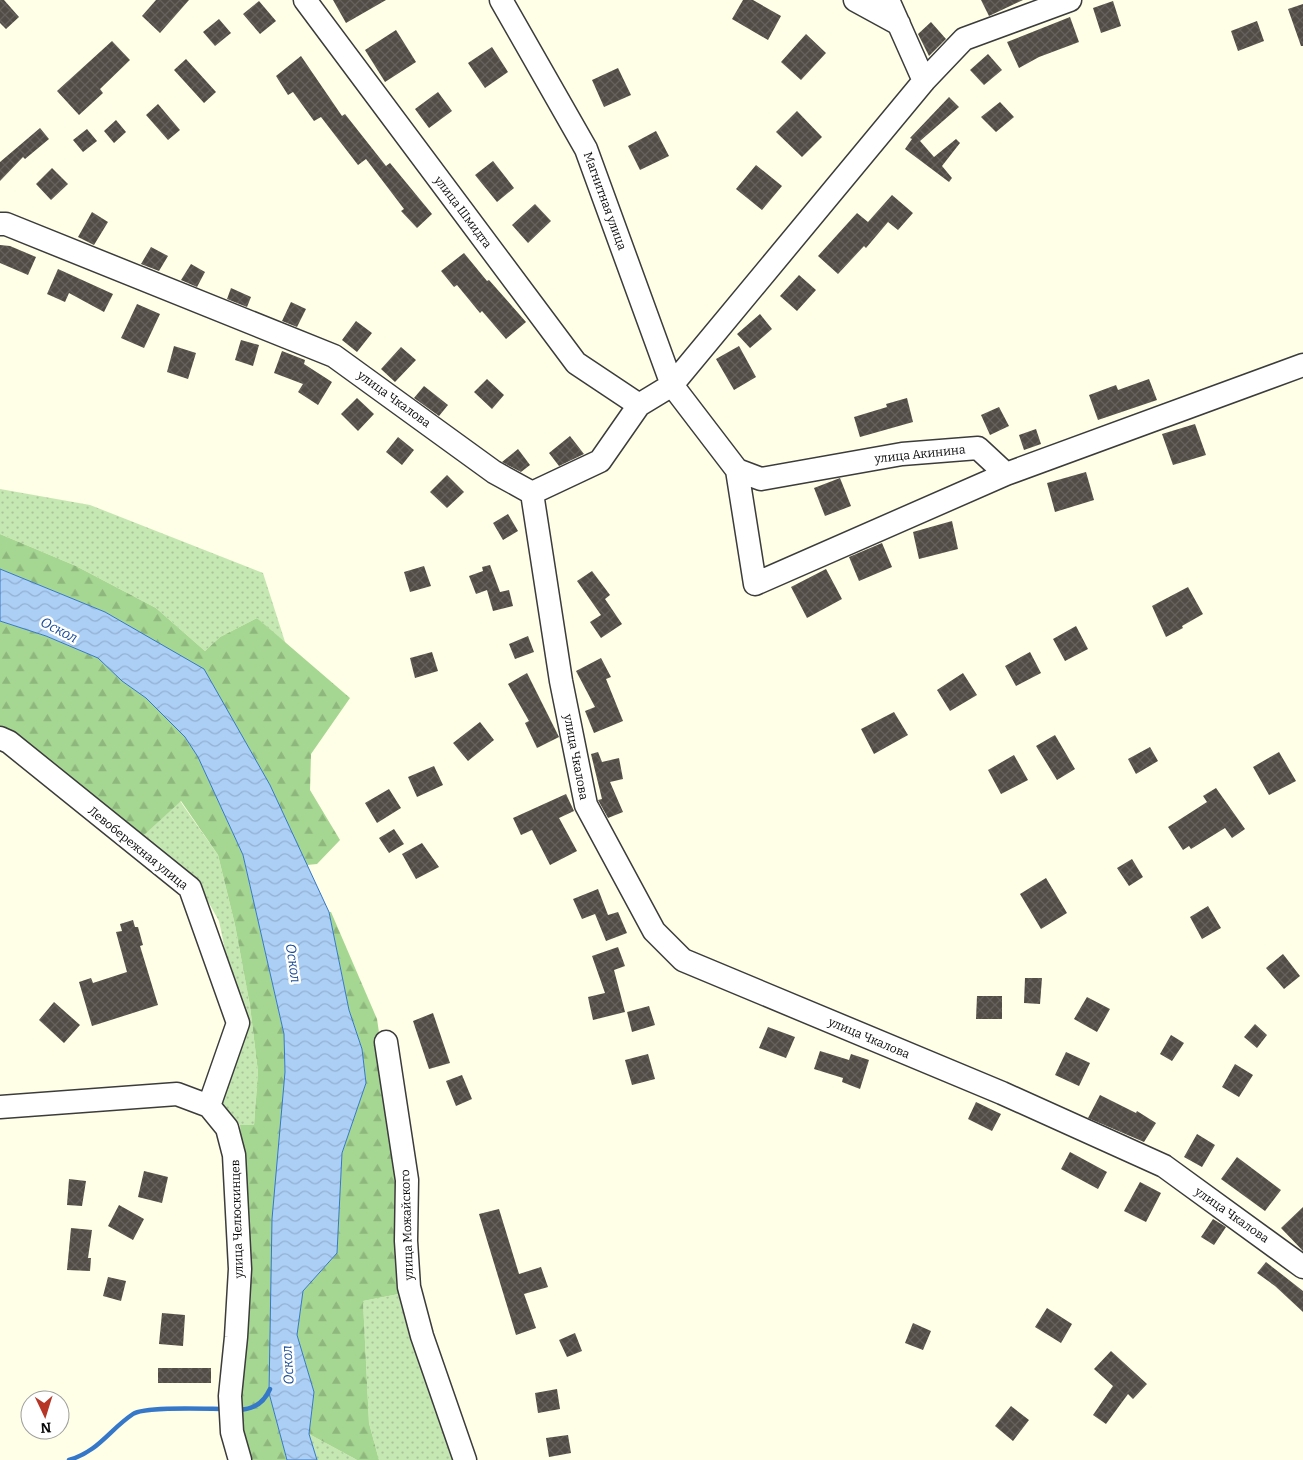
<svg xmlns="http://www.w3.org/2000/svg" width="1303" height="1460" viewBox="0 0 1303 1460" font-family="Bitter,serif">
<style>
.grass{fill:url(#grass-dots)}
.forest{fill:url(#forest-firs)}
.water{fill:url(#water-waves);stroke:#3578ca}
.lines{fill:none;stroke-linecap:round;stroke-linejoin:round}
.stream{stroke:#3578ca;stroke-width:4.5}
.building{fill:url(#building-cross-hatch)}
.minor-casing{stroke:#3c3c3c;stroke-width:25}
.minor{stroke:#fff;stroke-width:22}
.labels{text-anchor:middle;dominant-baseline:central;stroke-width:5;stroke-linejoin:round;paint-order:stroke}
.street-label{font-size:12px;fill:#090909;stroke:#fff}
.water-label{font-size:14px;font-style:italic;fill:#174b97;stroke:#fff}
</style>
<defs>
<pattern id="grass-dots" width="8" height="8" patternUnits="userSpaceOnUse" patternTransform="scale(1.25)"><rect width="8" height="8" fill="#c5e7b2"/><path d="M2 2h.1M6 6h.1" fill="none" stroke="#a8c598" stroke-width="1.8" stroke-linecap="round"/></pattern>
<pattern id="forest-firs" width="22" height="20" patternUnits="userSpaceOnUse" patternTransform="scale(1.25)"><rect width="22" height="20" fill="#a6d792"/><path d="M5 1l3.5 6h-7zM16 11l3.5 6h-7z" fill="#8eb77d"/></pattern>
<pattern id="water-waves" width="16" height="10" patternUnits="userSpaceOnUse" patternTransform="scale(1.25)"><rect width="16" height="10" fill="#accff5"/><path d="M0 5q4-4 8 0t8 0" fill="none" stroke="#93b0d1"/></pattern>
<pattern id="building-cross-hatch" width="8" height="8" patternUnits="userSpaceOnUse" patternTransform="scale(1.25)"><rect width="8" height="8" fill="#524c46"/><path d="M0 0l8 8M0 8l8-8" fill="none" stroke="#66615c"/></pattern>
</defs>
<rect width="100%" height="100%" fill="#fffee6"/>
<path class="grass" d="M0,489L90,505L263,573L286,645L257,618L220,637L205,651L156,608L76,566L0,534Z
M180,801L218,855L235,925L250,1006L258,1072L254,1125H240L216,1101L241,1026L219,921L195,878L142,837Z
M404,1293L457,1460H379L369,1423L363,1301Z
M309,1434L357,1460H317Z"/>
<path class="forest" d="M0,534L76,566L156,608L205,651L220,637L257,618L350,698L311,754L310,790L340,840L317,864L307,865L270,785L204,670L105,612L0,569Z
M0,621L46,636L98,658L122,681L146,698L185,737L198,757L243,855L284,1034L285,1072L269,1393L287,1460H247L237,1427L250,1264L240,1125H254L258,1072L250,1006L235,925L218,855L181,801L142,837L0,731Z
M329,912H331L377,1019L400,1174L404,1293L363,1301L369,1423L379,1460H357L309,1434L314,1392L297,1335L303,1291L337,1253L342,1153L366,1083L362,1049L349,1010Z"/>
<path class="water" d="M0,569L105,612L204,669L270,785L329,912L349,1010L362,1049L366,1083L342,1153L337,1253L303,1291L297,1335L314,1392L309,1434L317,1460H287L269,1393L272,1219L285,1072L284,1034L243,855L198,757L185,737L146,698L122,681L98,658L46,636L0,621Z"/>
<g class="lines">
<path class="stream" d="M237,1410C252,1410 264,1403 270,1389
M69,1460C99,1451 109,1430 133,1414C145,1406 208,1409 225,1409"/>
</g>
<path class="building" d="M0,0H4L19,17L6,29L0,23Z
M156,0H189L160,33L142,16Z
M333,0H386L346,23Z
M743,0H753L781,16L768,40L732,19Z
M981,0H1023L989,16Z
M259,1L276,21L260,34L243,14Z
M1113,1L1121,26L1101,33L1093,8Z
M1303,4V46H1301L1288,9Z
M1070,17L1079,42L1039,57L1019,68L1007,42Z
M219,19L231,33L215,46L203,32Z
M1257,21L1264,41L1238,51L1231,31Z
M931,22L946,39L929,56L918,34Z
M396,30L416,62L385,82L365,50Z
M806,34L826,53L801,80L781,62Z
M112,41L130,60L100,89L103,93L79,115L57,91Z
M492,47L508,72L485,88L468,63Z
M988,54L1002,70L984,85L970,70Z
M301,56L342,116L345,114L386,166L390,163L432,214L417,228L401,211L404,209L366,159L358,165L321,117L314,121L293,92L288,95L276,76Z
M186,59L216,92L204,103L174,70Z
M618,68L631,95L604,107L592,80Z
M438,92L452,111L429,128L415,109Z
M949,97L959,107L920,141L934,157L956,139L960,143L942,166L952,178L949,182L905,149L912,139L910,138Z
M1000,102L1014,117L996,132L981,117Z
M158,104L180,130L168,140L146,115Z
M797,111L822,137L802,157L776,132Z
M116,120L126,132L114,143L104,131Z
M40,128L49,139L25,159L23,157L0,181V162Z
M87,129L97,141L83,152L73,140Z
M656,131L669,156L640,170L628,146Z
M493,161L514,188L497,202L475,175Z
M756,165L782,186L762,210L736,189Z
M52,168L68,184L51,200L36,184Z
M892,195L913,213L898,230L888,222L866,248L864,246L838,274L818,256L857,213L868,222Z
M535,204L551,221L528,243L512,225Z
M92,212L108,222L94,245L78,237Z
M0,245L10,246L36,257L28,275L0,263Z
M151,247L168,256L159,271L141,264Z
M464,253L487,281L489,280L526,322L506,339L482,311L480,313L457,285L454,287L441,271Z
M191,264L205,272L197,287L181,280Z
M58,269L113,294L104,312L69,293L65,302L47,294Z
M799,275L816,290L797,311L780,296Z
M231,288L251,297L247,307L227,299Z
M291,302L306,309L297,327L282,321Z
M137,304L160,314L144,348L121,338Z
M760,314L772,329L750,348L737,334Z
M356,321L372,333L357,352L342,340Z
M241,340L259,345L253,366L235,360Z
M174,346L196,353L188,379L167,372Z
M739,346L756,377L734,390L716,359Z
M401,347L416,360L395,382L381,369Z
M282,351L305,360L304,364L332,382L318,405L298,392L303,384L274,373Z
M487,379L504,395L492,409L474,392Z
M1149,379L1157,400L1098,420L1089,395L1116,385L1118,390Z
M424,386L448,405L439,416L414,398Z
M357,398L374,414L358,431L341,414Z
M907,398L913,422L860,437L854,417L887,407L886,404Z
M999,407L1009,426L990,435L981,415Z
M1195,424L1206,455L1173,465L1162,434Z
M1036,429L1041,444L1024,450L1019,435Z
M570,436L584,454L559,466L549,453Z
M398,437L414,450L402,465L386,452Z
M518,449L530,465L521,472L502,462Z
M1086,472L1094,500L1055,512L1047,483Z
M447,475L464,492L447,508L430,492Z
M840,478L851,506L825,516L814,488Z
M508,514L518,531L503,540L493,523Z
M952,521L958,549L919,559L913,532Z
M882,543L892,567L859,581L849,557Z
M490,565L500,592L509,590L513,606L493,611L487,590L476,594L469,576L483,571L482,567Z
M424,566L431,586L410,592L404,572Z
M826,569L842,599L807,618L791,587Z
M592,571L610,595L605,599L622,624L601,638L590,622L601,615L577,581Z
M1188,587L1203,614L1182,626L1183,628L1166,637L1152,606Z
M1076,626L1088,649L1065,661L1053,639Z
M528,636L534,652L515,659L509,644Z
M432,652L438,671L415,678L410,658Z
M1030,652L1041,673L1016,686L1005,666Z
M601,658L611,677L606,679L623,721L594,733L585,711L595,707L576,671Z
M527,673L559,737L537,748L525,723L529,721L508,684Z
M963,673L977,695L950,711L937,690Z
M894,712L908,735L874,754L861,729Z
M480,722L494,740L468,761L453,743Z
M1055,735L1075,769L1057,780L1036,746Z
M1150,747L1158,761L1136,774L1128,759Z
M598,752L602,762L619,758L623,779L610,782L623,812L608,818L598,800L602,799L591,754Z
M1279,752L1296,781L1269,795L1253,767Z
M1014,755L1028,780L1001,794L988,770Z
M434,766L443,785L417,797L408,777Z
M1216,788L1245,829L1232,838L1225,828L1191,849L1189,846L1183,850L1168,827L1207,802L1203,796Z
M389,789L401,808L377,823L365,803Z
M566,794L574,811L559,818L577,851L550,865L532,830L521,835L513,818Z
M394,829L404,844L389,853L379,838Z
M422,843L439,867L416,879L402,854Z
M1132,859L1143,877L1129,886L1117,868Z
M1046,878L1067,913L1041,929L1020,894Z
M598,889L608,915L618,912L627,933L606,941L595,914L582,919L573,899Z
M1208,906L1221,928L1202,939L1190,917Z
M133,920L135,927H138L143,945L140,946L158,1005L92,1026L79,982L91,978L93,983L127,972L116,932L122,931L120,924Z
M618,947L625,966L614,970L625,1012L593,1020L588,997L605,993L592,956Z
M1283,954L1300,976L1284,989L1266,968Z
M1025,978H1042L1040,1004L1024,1003Z
M977,996H1002V1019H976Z
M1087,997L1110,1009L1097,1032L1074,1019Z
M54,1002L80,1025L64,1043L39,1020Z
M649,1006L655,1025L632,1032L627,1012Z
M433,1013L450,1063L429,1069L413,1021Z
M1255,1024L1267,1035L1257,1048L1244,1037Z
M768,1027L795,1037L786,1058L759,1048Z
M1171,1035L1184,1043L1172,1061L1160,1054Z
M820,1051L849,1060L851,1054L869,1060L860,1089L842,1082L843,1078L814,1069Z
M1066,1052L1090,1063L1079,1086L1055,1075Z
M648,1054L655,1079L632,1085L625,1060Z
M1235,1064L1253,1075L1239,1097L1222,1087Z
M462,1075L472,1099L456,1106L446,1081Z
M1100,1095L1136,1113L1137,1111L1156,1123L1144,1142L1088,1118Z
M976,1102L1001,1114L992,1131L968,1119Z
M1197,1134L1215,1145L1202,1167L1184,1157Z
M1070,1152L1107,1172L1098,1189L1061,1169Z
M1237,1157L1281,1190L1265,1211L1221,1179Z
M144,1171L168,1177L162,1203L138,1197Z
M69,1179L86,1181L82,1206L67,1205Z
M1140,1182L1161,1193L1146,1222L1124,1211Z
M119,1205L144,1219L133,1240L108,1226Z
M1303,1207V1251L1281,1228Z
M499,1209L519,1274L541,1267L548,1287L524,1294L536,1328L516,1335L479,1214Z
M1213,1219L1226,1227L1214,1245L1201,1237Z
M71,1228L92,1230L88,1258H91L90,1271L67,1270Z
M1266,1262L1303,1291V1312L1275,1286L1257,1273Z
M108,1277L126,1281L121,1301L103,1296Z
M1047,1308L1072,1324L1061,1343L1035,1327Z
M162,1313L185,1315L183,1346L159,1344Z
M913,1323L931,1331L923,1350L905,1343Z
M575,1333L582,1351L567,1357L559,1340Z
M1111,1351L1147,1384L1133,1399L1128,1394L1106,1424L1093,1415L1113,1386L1094,1369Z
M158,1368H211V1383H158Z
M557,1389L560,1409L538,1413L535,1393Z
M1011,1406L1029,1420L1013,1441L995,1426Z
M568,1435L571,1453L549,1457L546,1438Z"/>
<g class="lines">
<defs>
<path id="minor" d="M305,0L576,363L639,405
M501,0L586,149L672,385L737,470L761,479L902,454L978,448L1006,474L1303,365
M855,0L899,24
M888,0L924,81
M0,224H6L334,356L494,472L532,493L561,681L586,805L654,931L683,960L1002,1093L1164,1166L1303,1267
M737,470L755,584L1006,474
M532,493L600,461L639,405L672,385L924,81L964,39L1070,0
M0,738L9,742L190,888L238,1023L209,1106
M386,1042L407,1180L406,1241L409,1287L422,1336L465,1460
M0,1107L177,1094L209,1106L227,1128L234,1155L240,1269L236,1337L230,1396L232,1432L240,1460"/>
</defs>
<use href="#minor" class="minor-casing"/>
<use href="#minor" class="minor"/>
</g>
<g class="labels">
<g class="street-label">
<text transform="translate(605 201) rotate(70)">Магнитная улица</text>
<text transform="translate(463 212) rotate(53)">улица Шмидта</text>
<text transform="translate(394 399) rotate(36)">улица Чкалова</text>
<text transform="translate(920 454) rotate(-6)">улица Акинина</text>
<text transform="translate(576 757) rotate(79)">улица Чкалова</text>
<text transform="translate(138 848) rotate(39)">Левобережная улица</text>
<text transform="translate(869 1038) rotate(23)">улица Чкалова</text>
<text transform="translate(1232 1215) rotate(35)">улица Чкалова</text>
<text transform="translate(237 1219) rotate(-92)">улица Челюскинцев</text>
<text transform="translate(407 1225) rotate(-92)">улица Можайского</text>
</g>
<g class="water-label">
<text transform="translate(59 630) rotate(27)">Оскол</text>
<text transform="translate(293 963) rotate(82)">Оскол</text>
<text transform="translate(288 1365) rotate(-94)">Оскол</text>
</g>
</g>
<g transform="translate(45 1415) rotate(176)"><circle r="24" fill="#ffffff" stroke="#9d9d9d"/>
<path d="M0-4L9 19L0 12L-9 19Z" fill="#b63525"/>
<text y="-8" font-size="14" font-weight="bold" text-anchor="middle" fill="#090909">N</text>
</g>
</svg>
